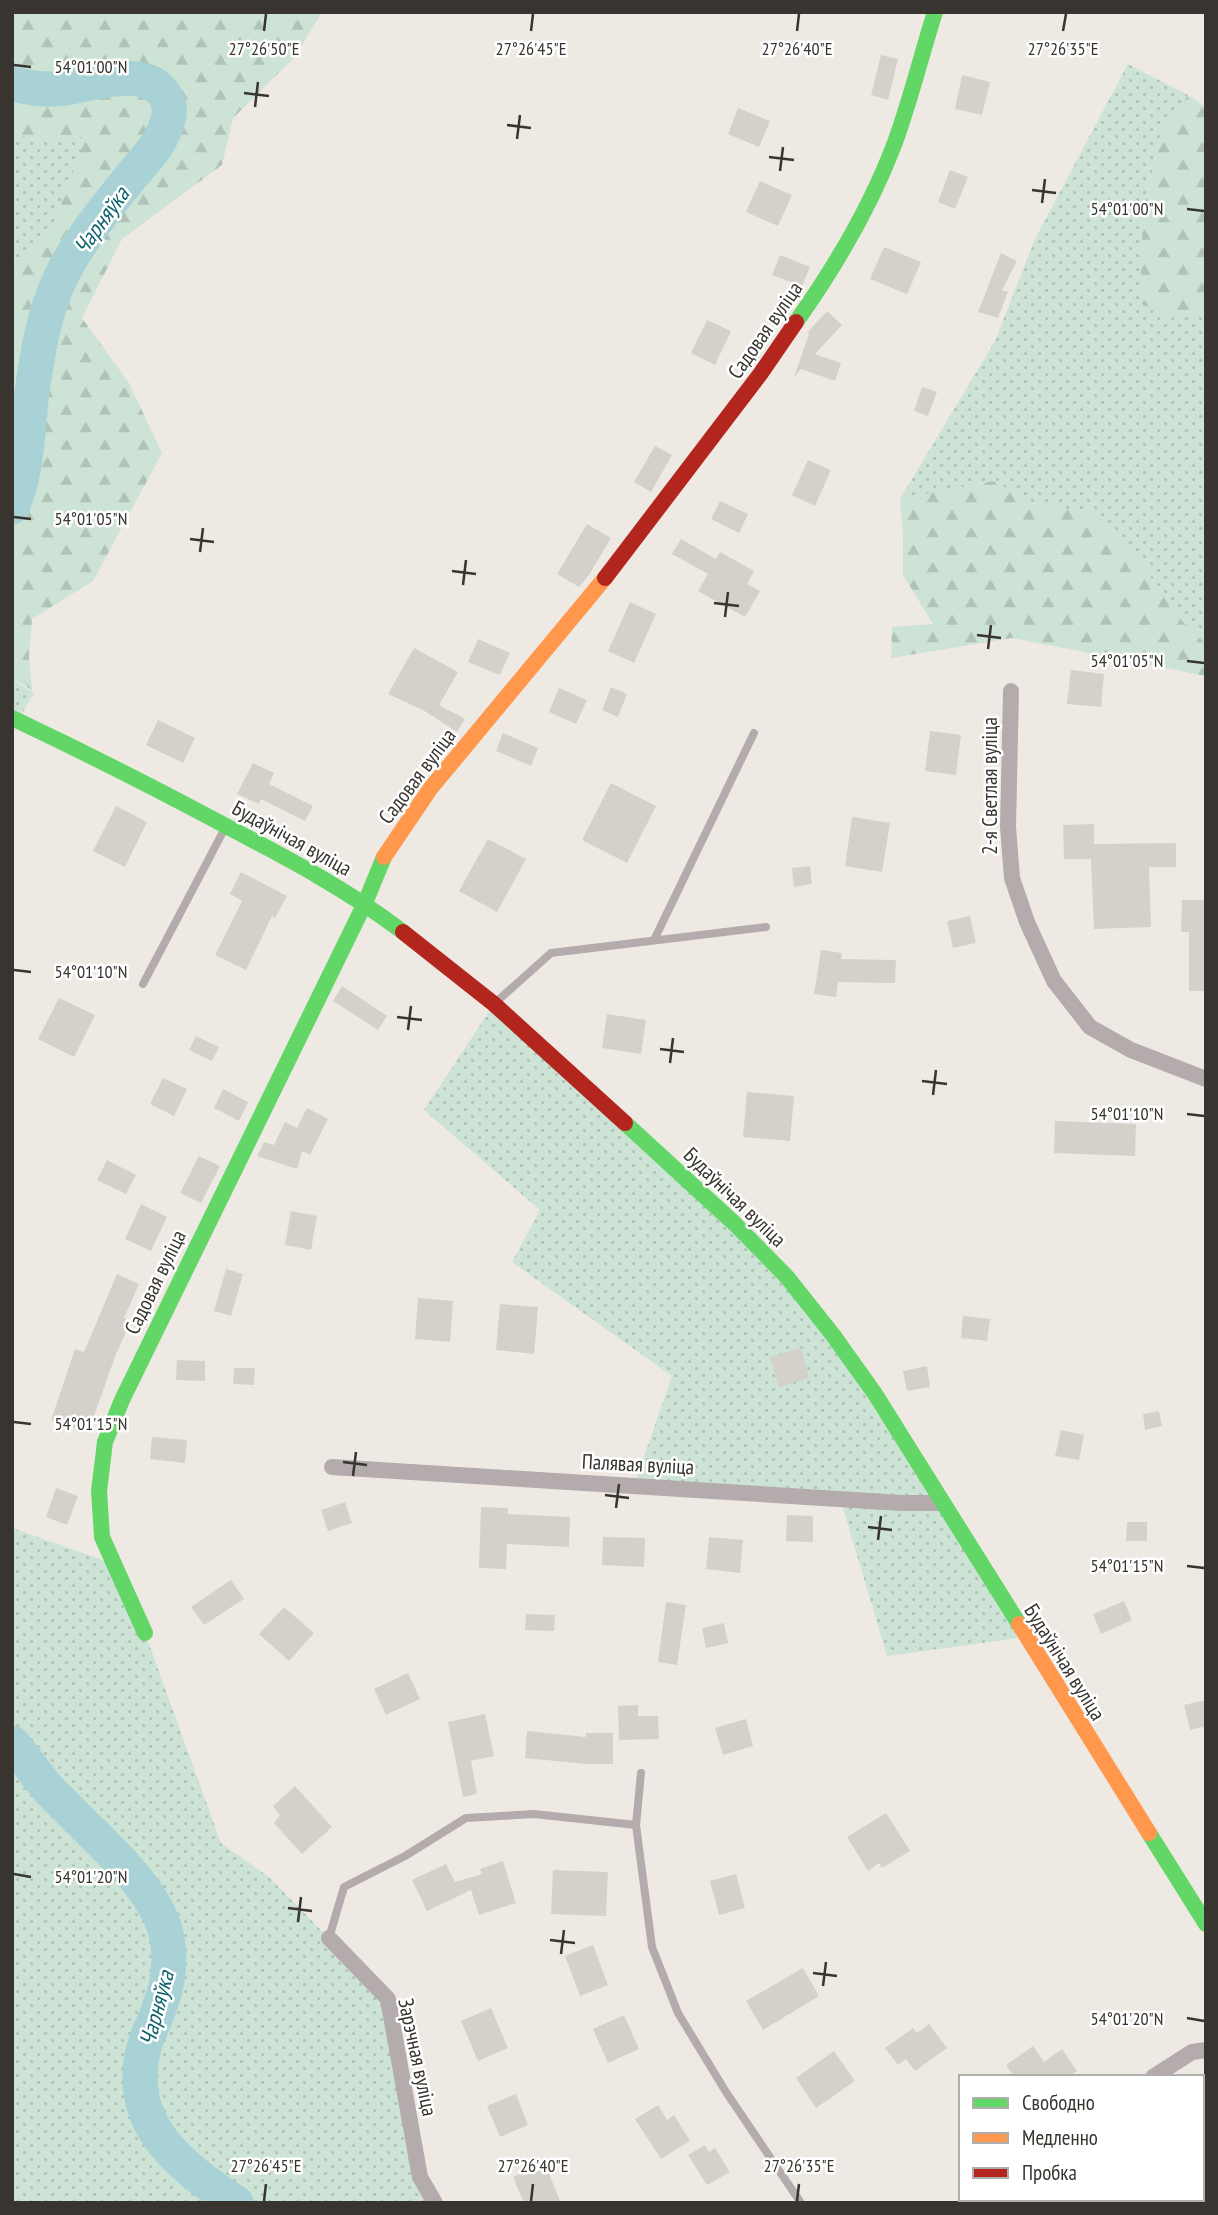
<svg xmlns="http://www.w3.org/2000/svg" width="1218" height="2215" viewBox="0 0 1218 2215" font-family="'PT Sans Narrow',sans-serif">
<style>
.grass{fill:url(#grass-dots)}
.forest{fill:url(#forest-firs)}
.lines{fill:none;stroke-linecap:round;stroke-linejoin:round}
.river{stroke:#a9d2d7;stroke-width:35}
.building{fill:#d4d1cb}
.lane{stroke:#b3abac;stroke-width:8}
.street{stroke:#b3abac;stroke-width:16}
.fast{stroke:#63d668;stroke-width:16}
.slow{stroke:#ff974d;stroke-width:16}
.jam{stroke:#b3261e;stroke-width:16}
.ticks{fill:none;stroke:#383530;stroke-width:2.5}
.labels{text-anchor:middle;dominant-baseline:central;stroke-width:5;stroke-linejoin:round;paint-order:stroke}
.street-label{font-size:21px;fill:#383530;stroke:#fff}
.water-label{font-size:23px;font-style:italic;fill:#0f616d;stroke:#fff}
.ticks-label{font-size:18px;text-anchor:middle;fill:#383530;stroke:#fff;stroke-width:5;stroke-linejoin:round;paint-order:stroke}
</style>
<defs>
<pattern id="grass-dots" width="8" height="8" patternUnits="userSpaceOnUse" patternTransform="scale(1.75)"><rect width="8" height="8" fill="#cce3d5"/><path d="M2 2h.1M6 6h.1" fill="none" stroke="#b0c3b7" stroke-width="1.8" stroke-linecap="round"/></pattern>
<pattern id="forest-firs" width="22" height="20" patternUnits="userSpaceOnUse" patternTransform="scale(1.75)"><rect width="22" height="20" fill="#cce3d5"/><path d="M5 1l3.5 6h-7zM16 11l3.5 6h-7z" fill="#b0c3b7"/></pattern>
</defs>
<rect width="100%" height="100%" fill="#eeeae3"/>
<path class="grass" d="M1128,64L1188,95L1162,130L1143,213L1177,320L1206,308V644L1180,619L1126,543L1094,513L1030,503L994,481L900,499L995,341L1035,239Z
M12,128L27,139L87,136L54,223L12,266Z
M12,679L34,693L12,731Z
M494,1004L787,1277L1025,1637L887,1656L840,1498L634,1485L672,1376L512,1262L540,1210L424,1110Z
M12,1528L114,1564L145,1633L221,1843L269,1877L388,1999L420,2177L435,2203H12Z"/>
<path class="forest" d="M12,12H322L294,58L233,118L222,165L122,239L82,318L129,383L162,453L93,581L32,619L29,656L32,690L12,678V266L54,223L86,137L27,139L12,128Z
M1188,95L1206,107V308L1178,320L1140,303L1143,213L1162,130Z
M994,481L1030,503L1094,513L1126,543L1180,619L1206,644V676L1012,638L891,658L892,627L933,624L903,575V534L900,499Z"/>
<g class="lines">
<path class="river" d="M12,84C30,88 47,91 65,88C92,84 147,64 165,96C171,105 170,116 166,126C159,147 143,162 130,178C107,206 74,247 60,279C44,313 37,355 32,392C27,431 28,471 12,507
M12,1743C24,1756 34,1772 45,1785C82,1827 152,1879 166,1933C172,1959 168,1987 158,2011C155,2021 149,2031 146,2041C121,2119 177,2165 236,2203"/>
</g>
<path class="building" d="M881,55L898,59L888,100L871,95Z
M962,75L990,82L982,115L955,109Z
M738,108L770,121L759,147L728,134Z
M950,170L968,177L955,209L938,202Z
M760,181L792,195L778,226L746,212Z
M884,247L921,262L907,294L870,279Z
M1001,253L1017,261L1002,290L1008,292L998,318L978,312Z
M780,255L810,267L802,286L772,275Z
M827,311L842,325L815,354L841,363L835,381L801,369L794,377L809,334L807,333Z
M707,320L731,331L715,365L691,353Z
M922,387L937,392L928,416L914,411Z
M655,446L672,455L651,492L634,482Z
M808,460L831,470L815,506L792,495Z
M720,501L748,514L739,533L711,519Z
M587,524L611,538L589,575L579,587L557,574Z
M681,539L716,559L720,552L754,571L747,584L760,591L745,617L698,591L708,574L672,554Z
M630,602L656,614L634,663L608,651Z
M478,639L510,653L500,675L468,662Z
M414,648L458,672L439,705L465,719L457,732L423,710L388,694Z
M1071,670L1104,674L1101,707L1067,704Z
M611,687L627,694L618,717L602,710Z
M559,688L587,700L576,724L549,712Z
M158,720L195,738L183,763L146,745Z
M930,731L961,735L956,775L925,771Z
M503,733L538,748L531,766L496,751Z
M253,763L274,773L269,784L313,806L305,821L261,799L259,804L237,794Z
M611,783L656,806L627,863L582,840Z
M116,806L147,822L125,867L93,851Z
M852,817L890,823L882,872L845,866Z
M1094,824V844L1176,843V867H1149L1151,927L1094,929L1091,859H1064L1063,825Z
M488,839L526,859L497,912L459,891Z
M810,866L812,884L794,887L792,868Z
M241,872L287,896L275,918L272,916L246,970L215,955L242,901L230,894Z
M1182,900H1206V991H1189V932H1181Z
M970,916L976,943L953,948L947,921Z
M821,950L842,953L841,959L896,960L895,983L838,982L836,997L814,994Z
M342,986L387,1016L378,1030L333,1001Z
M59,998L95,1015L74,1057L38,1039Z
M607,1014L646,1020L641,1054L602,1048Z
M196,1036L219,1047L212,1061L189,1050Z
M163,1078L187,1089L174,1116L150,1104Z
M223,1089L248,1102L239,1121L214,1108Z
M747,1092L794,1096L790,1141L743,1137Z
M307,1108L328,1119L310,1155L302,1151L297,1169L257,1156L264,1142L274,1145L285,1122L297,1128Z
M1055,1121L1136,1124L1135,1156L1054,1153Z
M199,1156L220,1166L201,1203L180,1193Z
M107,1160L136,1175L126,1194L97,1180Z
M141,1204L167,1217L151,1251L125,1239Z
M291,1211L317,1216L311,1250L285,1245Z
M226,1269L243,1274L231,1316L214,1311Z
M117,1274L139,1284L124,1318L131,1321L116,1354L88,1433L51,1420L75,1349L84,1352Z
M418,1298L453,1301L450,1342L415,1339Z
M500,1304L538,1307L534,1354L496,1350Z
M963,1316L990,1319L987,1341L961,1338Z
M801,1348L809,1378L779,1387L770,1357Z
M177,1360L205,1361V1381L176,1380Z
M927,1366L930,1387L907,1391L903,1371Z
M234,1368H255L254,1385L233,1384Z
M1159,1411L1162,1426L1145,1430L1143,1414Z
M1061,1430L1084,1435L1079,1460L1055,1456Z
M152,1437L187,1440L185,1463L150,1459Z
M56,1488L78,1496L67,1525L46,1517Z
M345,1502L352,1523L328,1531L321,1510Z
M481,1507L508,1508V1514L570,1517L569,1547L507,1544L506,1569L479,1568Z
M787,1515L813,1516V1542L786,1541Z
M1127,1522H1147V1541H1126Z
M603,1537L645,1538L644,1567L602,1565Z
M709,1537L743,1540L740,1573L706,1569Z
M231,1580L244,1599L204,1625L191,1607Z
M1124,1601L1132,1620L1101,1634L1093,1614Z
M666,1602L686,1605L677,1665L658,1662Z
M284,1607L314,1633L289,1661L259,1634Z
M526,1614L555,1615L554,1631L525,1630Z
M724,1623L728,1643L706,1648L702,1628Z
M408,1673L420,1699L386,1715L374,1689Z
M1206,1700V1726L1190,1730L1184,1705Z
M638,1705V1716H658L659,1739L619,1740L618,1706Z
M485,1714L494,1756L471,1761L477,1794L463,1797L448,1722Z
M746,1719L753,1746L723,1755L715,1728Z
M527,1731L586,1737V1733H613V1764H587L525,1758Z
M295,1786L332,1827L302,1854L274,1823L280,1815L273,1806Z
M886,1813L910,1851L882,1868L879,1863L868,1871L847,1837Z
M503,1861L516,1903L479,1915L471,1890L427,1911L412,1880L446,1864L455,1882L482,1874L480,1869Z
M553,1870L608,1872L606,1916L551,1914Z
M736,1874L745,1908L719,1915L710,1881Z
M593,1945L608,1985L580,1996L565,1956Z
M803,1968L819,1996L763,2030L746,2001Z
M491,2008L508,2048L478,2061L461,2021Z
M624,2015L639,2049L608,2063L593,2029Z
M929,2024L947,2048L915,2071L906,2059L898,2065L885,2048L913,2028L917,2033Z
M1033,2046L1044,2062L1062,2049L1077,2071L1068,2077H1014L1006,2065Z
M834,2051L855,2081L816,2108L796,2078Z
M516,2094L528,2125L500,2137L487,2106Z
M658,2105L667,2120L674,2115L690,2141L661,2159L635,2119Z
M705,2145L709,2152L715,2148L730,2172L707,2185L688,2155Z
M545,2164L561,2203H524L513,2177Z"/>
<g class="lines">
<path class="lane" d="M654,940L754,733
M143,984L225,828
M496,1002L551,953L766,927
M641,1773L636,1825L652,1947L678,2013L726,2092L801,2203
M329,1938L344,1887L405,1856L466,1818L534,1814L636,1825"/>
<path class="street" d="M1011,691L1008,827L1012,878L1027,922L1054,981L1090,1027L1131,1050L1206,1079
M332,1467L902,1503H941
M329,1938L388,1999L420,2177L435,2203
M1153,2077L1192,2052L1206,2050
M976,2203L981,2199"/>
<path class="fast" d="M796,322C835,267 870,208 894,145C910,102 921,56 935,12
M12,718C84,752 155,788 226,826C287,858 348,890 403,932
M625,1123L735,1224L787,1277L833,1335L875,1394L1019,1624
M145,1633L102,1537L99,1491L105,1442L122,1400L365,903L384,857
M1149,1833L1206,1924"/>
<path class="slow" d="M384,857L430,789L605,578
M1019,1624L1149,1833"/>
<path class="jam" d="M605,578L761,373L796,322
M403,932L494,1004L625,1123"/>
</g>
<path class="ticks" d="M264,31L266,14M531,31L533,14M797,31L799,14M1063,31L1066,14M14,65L31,67M244,93L269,96M255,107L258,82M507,125L531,128M517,139L520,115M769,157L794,160M780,171L783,147M1032,190L1056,193M1042,203L1045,179M1187,209L1204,211M14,517L31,519M190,539L214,542M200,552L203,528M452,571L476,574M463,585L466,560M714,603L739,606M725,617L728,592M977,635L1001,638M988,649L991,625M1187,661L1204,663M14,970L31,972M397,1017L422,1020M408,1030L411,1006M660,1049L684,1052M670,1063L673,1038M922,1081L947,1084M933,1095L936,1070M1187,1114L1204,1116M14,1422L31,1424M343,1462L367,1465M353,1476L356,1452M605,1495L629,1498M616,1508L619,1484M868,1527L892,1530M878,1540L881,1516M1187,1566L1204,1568M14,1874L31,1877M288,1908L312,1911M298,1922L301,1897M550,1940L575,1943M561,1954L564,1930M813,1973L837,1976M823,1986L826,1962M1187,2018L1204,2021M264,2201L266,2184M531,2201L533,2184M797,2201L799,2184"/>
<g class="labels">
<g class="street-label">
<text transform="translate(765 330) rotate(-55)">Садовая вуліца</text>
<text transform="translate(417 776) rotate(-53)">Садовая вуліца</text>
<text transform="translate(989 786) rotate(-90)">2-я Светлая вуліца</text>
<text transform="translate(292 838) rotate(29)">Будаўнічая вуліца</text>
<text transform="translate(735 1197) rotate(44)">Будаўнічая вуліца</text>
<text transform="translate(155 1282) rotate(-64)">Садовая вуліца</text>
<text transform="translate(638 1464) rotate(3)">Палявая вуліца</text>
<text transform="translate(1065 1662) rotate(58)">Будаўнічая вуліца</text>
<text transform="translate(418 2057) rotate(78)">Зарэчная вуліца</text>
</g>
<g class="water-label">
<text transform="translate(101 220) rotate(-54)">Чарняўка</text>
<text transform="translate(156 2008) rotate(-75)">Чарняўка</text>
</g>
</g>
<g class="ticks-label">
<text x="264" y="55">27°26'50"E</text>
<text x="531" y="55">27°26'45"E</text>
<text x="797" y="55">27°26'40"E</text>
<text x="1063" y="55">27°26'35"E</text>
<text x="91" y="73">54°01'00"N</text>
<text x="1127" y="215">54°01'00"N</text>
<text x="91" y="525">54°01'05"N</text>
<text x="1127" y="667">54°01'05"N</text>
<text x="91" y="978">54°01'10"N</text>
<text x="1127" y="1120">54°01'10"N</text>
<text x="91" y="1430">54°01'15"N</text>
<text x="1127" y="1572">54°01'15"N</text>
<text x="91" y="1883">54°01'20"N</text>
<text x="1127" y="2025">54°01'20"N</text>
<text x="266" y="2172">27°26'45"E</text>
<text x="533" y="2172">27°26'40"E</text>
<text x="799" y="2172">27°26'35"E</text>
</g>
<rect width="1218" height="2215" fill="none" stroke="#383530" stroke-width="28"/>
<rect x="959" y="2075" width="245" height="126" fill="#ffffff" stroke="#afaeac" stroke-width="2"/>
<rect x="973" y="2098" width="35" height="10" fill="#63d668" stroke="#afaeac" stroke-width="2"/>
<text x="1022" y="2110" font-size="21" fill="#383530">Свободно</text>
<rect x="973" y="2133" width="35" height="10" fill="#ff974d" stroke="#afaeac" stroke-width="2"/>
<text x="1022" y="2145" font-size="21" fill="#383530">Медленно</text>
<rect x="973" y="2168" width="35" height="10" fill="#b3261e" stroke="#afaeac" stroke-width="2"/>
<text x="1022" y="2180" font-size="21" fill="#383530">Пробка</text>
</svg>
